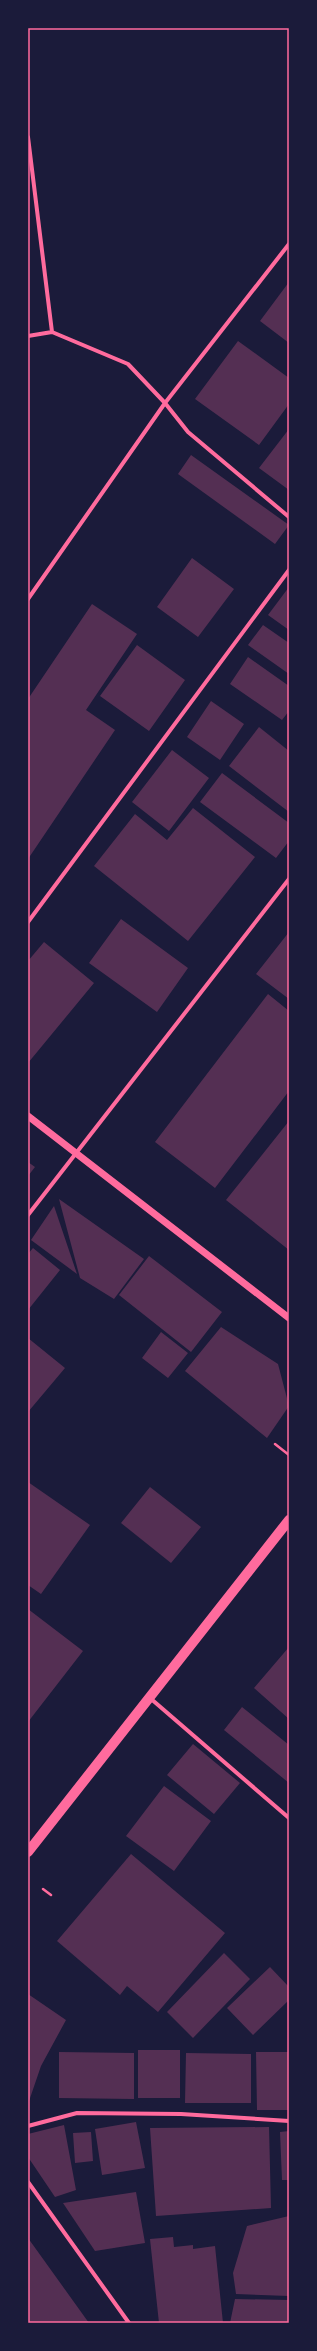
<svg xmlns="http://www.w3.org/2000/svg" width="317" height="2351" viewBox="0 0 317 2351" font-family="'Alegreya Sans',sans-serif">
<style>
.building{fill:#542f53}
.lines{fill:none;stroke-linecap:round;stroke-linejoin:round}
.path{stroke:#ff6b9d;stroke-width:2.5}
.minor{stroke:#ff6b9d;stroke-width:4}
.tertiary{stroke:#ff6b9d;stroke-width:7}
.primary{stroke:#ff6b9d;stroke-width:10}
.neatline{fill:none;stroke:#ff6b9d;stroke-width:1.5}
</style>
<rect width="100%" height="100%" fill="#1b1b3a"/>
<path class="building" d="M289,282V343L260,321Z
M238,341L289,378V404L259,445L195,399Z
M289,429V490L259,468Z
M191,455L289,525L275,544L178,474Z
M192,558L234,589L198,637L157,607Z
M289,587V630L268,615Z
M92,604L137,634L86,710L115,730L28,859V699Z
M263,625L289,643V674L248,645Z
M137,645L185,680L149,731L100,696Z
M248,657L289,686V711L282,720L230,684Z
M211,701L244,724L220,760L187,737Z
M259,727L289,751V812L229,766Z
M172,750L209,778L169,831L132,802Z
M222,773L289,823V841L276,858L200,802Z
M193,808L255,857L188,941L94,866L135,814L167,840Z
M121,919L188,968L157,1012L89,963Z
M289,932V999L256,974Z
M44,942L94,983L28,1063V961Z
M268,994L289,1011V1091L215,1188L155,1142Z
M289,1121V1250L226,1200Z
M28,1162L35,1167L28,1176Z
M59,1199L144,1259L114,1299L80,1278Z
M54,1206L77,1274L31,1240Z
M33,1248L60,1270L28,1310V1254Z
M149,1256L222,1312L191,1352L119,1295Z
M221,1327L278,1364L289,1406L267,1438L185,1371Z
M161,1332L188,1353L168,1378L142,1358Z
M28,1338L65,1368L28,1412Z
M28,1482L90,1525L41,1594L28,1585Z
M150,1487L201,1527L171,1563L121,1523Z
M28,1609L83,1651L28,1722Z
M289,1647V1719L254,1688Z
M242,1707L289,1745V1783L224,1730Z
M193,1744L240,1783L214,1814L167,1775Z
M164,1786L211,1821L174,1871L126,1836Z
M131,1854L225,1933L158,2012L127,1986L120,1995L57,1941Z
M224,1953L250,1979L193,2038L167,2012Z
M270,1967L289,1987V2000L253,2035L227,2008Z
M28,1994L66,2020L41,2066L28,2104Z
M138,2050H180V2098H138Z
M59,2052L134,2053V2099L59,2098Z
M256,2052H289V2110H257Z
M186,2053L251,2054V2103H185Z
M136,2122L145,2168L102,2175L95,2129Z
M64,2125L76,2190L55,2197L28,2157V2134Z
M269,2127L271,2208L156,2216L150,2128Z
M289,2131V2180H282L280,2132Z
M91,2132L93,2161L75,2163L73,2133Z
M136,2192L145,2243L95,2251L63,2203Z
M289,2216V2296L236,2294L233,2273L247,2226Z
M173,2237L174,2247L193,2245V2249L215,2246L223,2323H159L150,2239Z
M28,2238L89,2323H28Z
M235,2299L289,2300V2323H230Z"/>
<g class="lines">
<path class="path" d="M275,1444L289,1455
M43,1889L51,1895"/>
<path class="minor" d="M28,137L52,332
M52,332L128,364L165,403L188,432L289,517
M28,336L52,332
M28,599L165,403L289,244
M28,922L289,570
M28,1215L289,879
M150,1698L289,1818
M28,2126L77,2113L181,2114L289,2121
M28,2182L129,2323"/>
<path class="tertiary" d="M28,1116L289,1318"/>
<path class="primary" d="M28,1852L289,1520"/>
</g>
<rect width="317" height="2351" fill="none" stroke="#1b1b3a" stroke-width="58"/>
<rect x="29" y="29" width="259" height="2293" class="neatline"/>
</svg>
